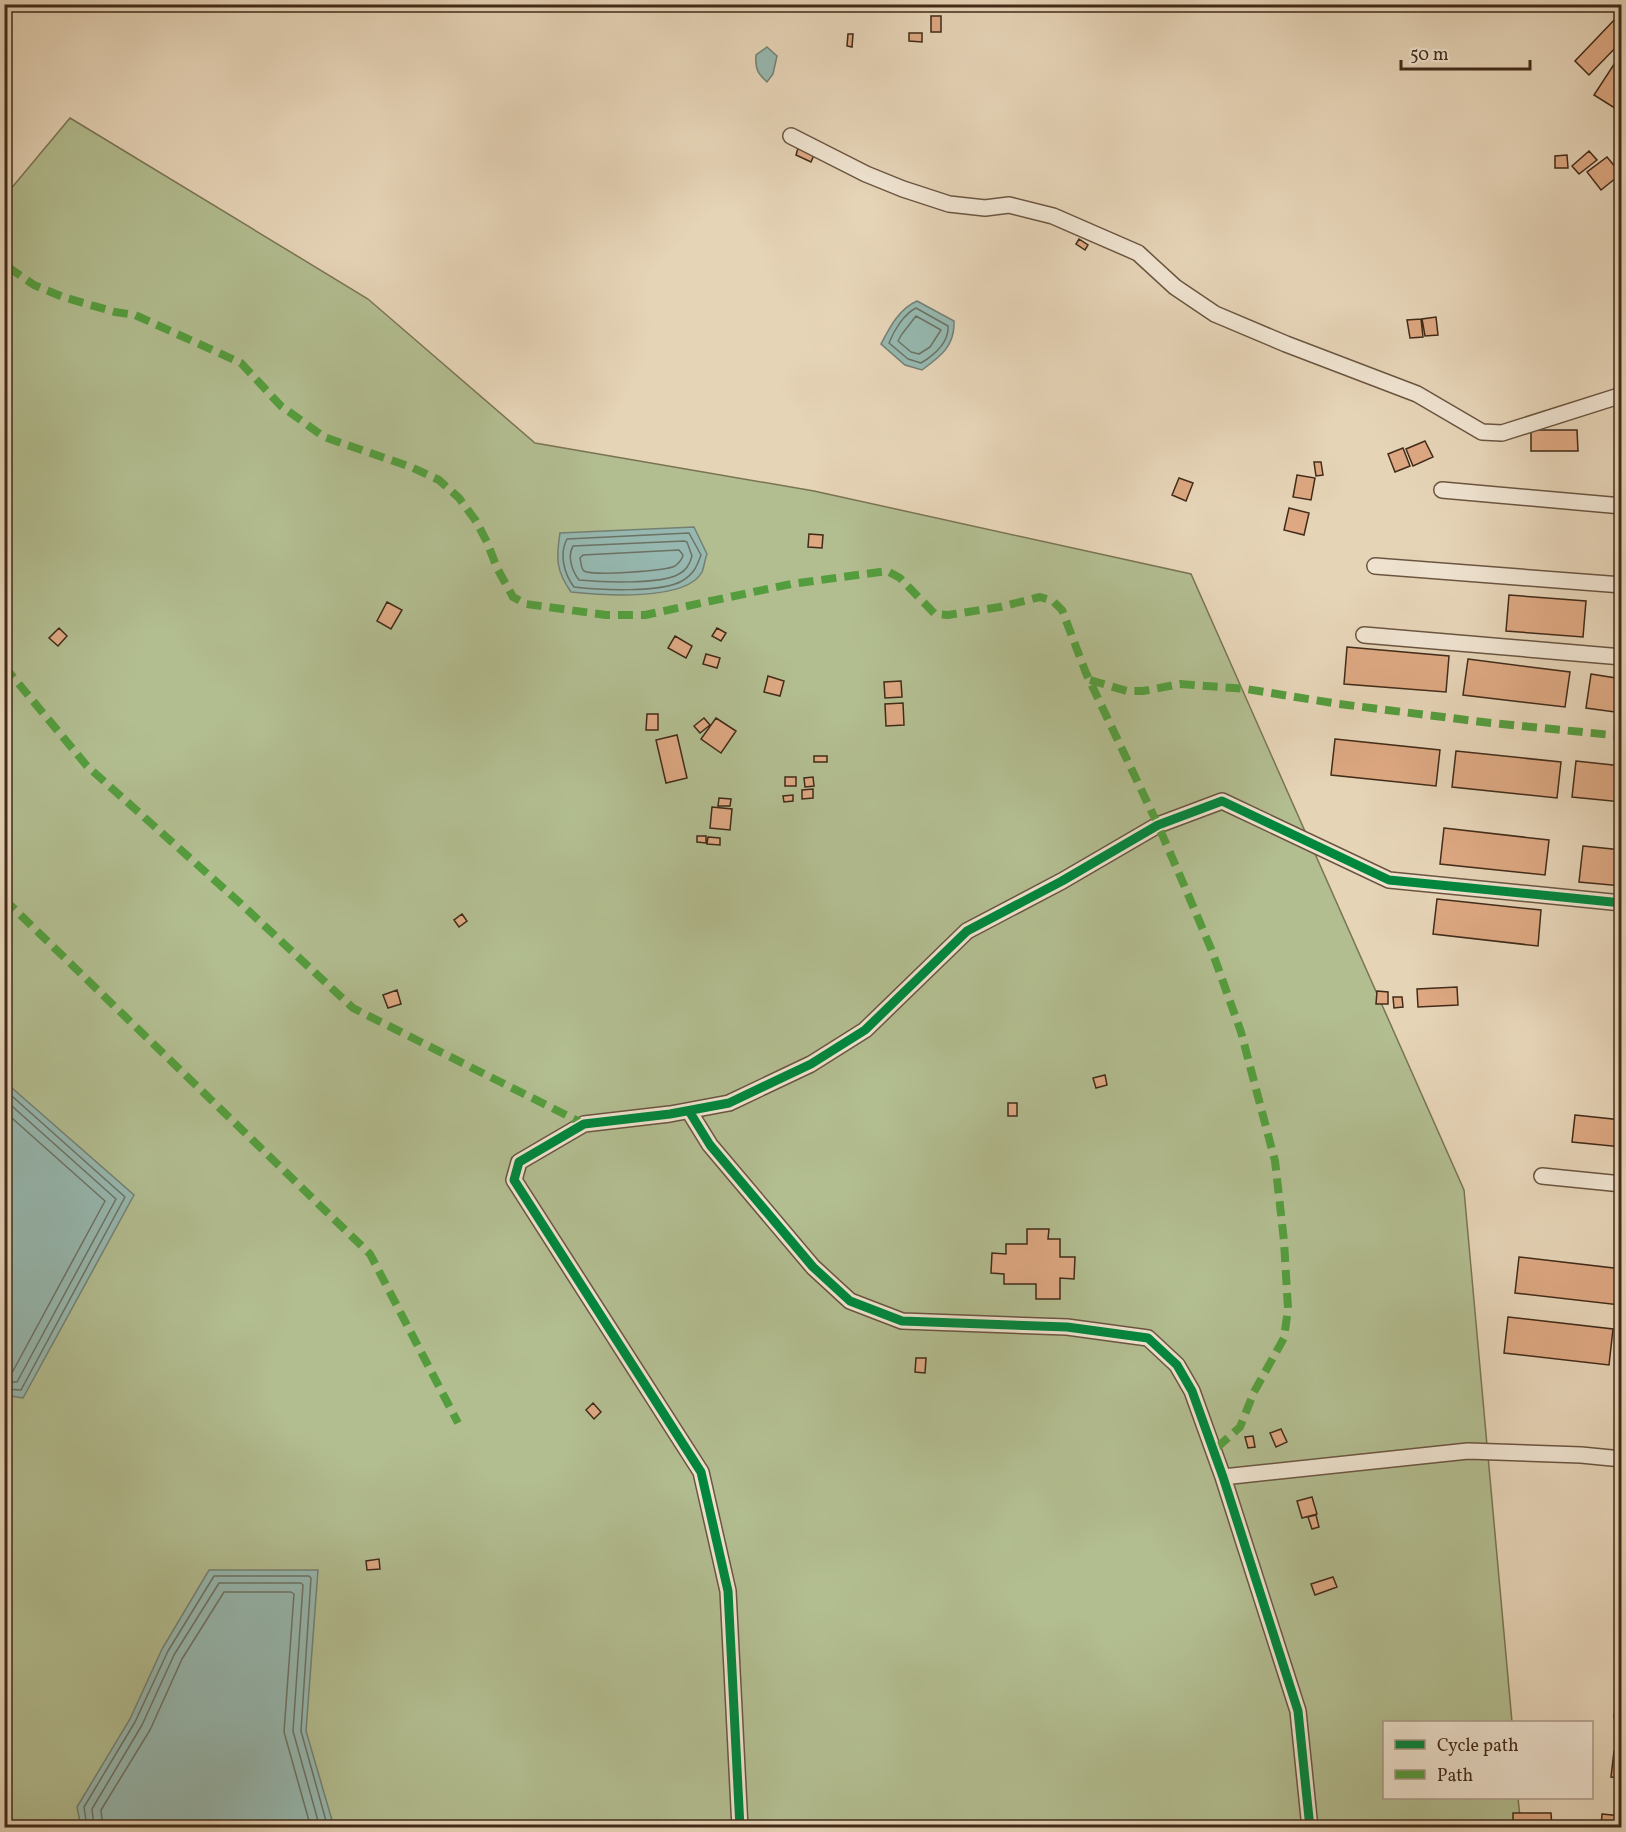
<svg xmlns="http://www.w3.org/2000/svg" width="1626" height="1832" viewBox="0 0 1626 1832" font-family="Vollkorn,serif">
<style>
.green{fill:#b2bd90;stroke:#7a7454;stroke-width:1.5}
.water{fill:#96b8b0;stroke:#748074;stroke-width:1.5}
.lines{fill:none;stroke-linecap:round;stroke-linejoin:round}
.shore{stroke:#6c7264;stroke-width:1.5}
.building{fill:#dda882;stroke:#422b19;stroke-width:1.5}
.minor-casing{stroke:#6b5540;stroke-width:18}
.minor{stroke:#efe3d0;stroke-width:15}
.quiet{stroke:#549d3e;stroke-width:8;stroke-dasharray:15 8;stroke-linecap:butt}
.cycleway-casing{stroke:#efe3d0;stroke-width:13}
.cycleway{stroke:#00873e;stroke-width:9}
</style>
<rect width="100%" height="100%" fill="#e6d4b7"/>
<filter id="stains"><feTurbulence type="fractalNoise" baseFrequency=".00333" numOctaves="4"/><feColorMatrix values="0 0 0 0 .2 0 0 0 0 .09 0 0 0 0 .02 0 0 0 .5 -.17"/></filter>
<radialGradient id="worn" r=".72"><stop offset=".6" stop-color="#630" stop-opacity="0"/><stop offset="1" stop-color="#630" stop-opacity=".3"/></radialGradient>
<path class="green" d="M70,118L368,299L535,443L814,491L1191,574L1464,1190L1512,1722H1384V1798H1518L1521,1827H5L4,197Z"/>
<path class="water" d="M767,47L777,56L773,74L767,82C757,73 755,68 756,55Z
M917,301L954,321C955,346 941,356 922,370L905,365L881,344C890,327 899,309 917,301Z
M694,527L707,554C705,559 704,567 702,572C686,602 600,595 571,592C556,571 556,558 560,533Z
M4,1081L134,1195L23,1398L5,1395Z
M209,1570H318L306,1731L334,1827H81L77,1807L130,1719L162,1649Z"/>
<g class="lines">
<path class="shore" d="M916,308L948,326C949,342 934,355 921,363L908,359L889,343C894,330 904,314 916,308Z
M916,316L941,330L930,347L919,354L911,352L898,341L902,334Z
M689,533L701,555C697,566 694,574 682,581C661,593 599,590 574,587C564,574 559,554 567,539Z
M684,541L687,542L692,556C690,564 687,570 679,574C660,585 601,582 579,580C572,571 567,556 573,546Z
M679,550L683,555C682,560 679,563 675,566C665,571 593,576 584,571C581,569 581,562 580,558L583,555Z
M4,1089L125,1197L21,1390L4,1389
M4,1099L116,1199L17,1382H4
M4,1111L105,1201L13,1371L4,1373
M87,1828L84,1807L135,1722L168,1651L214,1576H309L311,1578L301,1731L328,1828
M94,1828L92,1809L142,1725L174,1655L219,1583H301L303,1585L293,1731L320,1828
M103,1828L101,1810L150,1730L182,1659L224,1592H291L294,1594L284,1732L311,1828"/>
</g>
<path class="building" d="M931,16H941V32H931Z
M1617,17L1622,21V41L1589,75L1575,61Z
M909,33H922V42L909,41Z
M848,34H853L852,47L847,46Z
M1622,52V112H1621L1594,95Z
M798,148L814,155L811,162L796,155Z
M1589,151L1597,160L1579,174L1572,166Z
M1567,155L1568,168H1555V156Z
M1607,157L1621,174L1601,190L1587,172Z
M1079,239L1088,245L1085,250L1076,244Z
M1436,317L1438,335L1425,336L1422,319Z
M1421,319L1423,337L1410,338L1407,320Z
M1531,430H1577L1578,451H1531Z
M1425,441L1433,457L1413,466L1406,449Z
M1403,448L1410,466L1395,472L1388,454Z
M1314,462H1321L1323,475L1316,476Z
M1297,475L1315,478L1311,500L1293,497Z
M1179,478L1193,483L1186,501L1172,495Z
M1289,508L1309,513L1304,535L1284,530Z
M809,534L823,535L822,548L808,547Z
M1509,595L1586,601L1583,637L1506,631Z
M387,602L402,610L391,629L377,621Z
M59,628L67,636L58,646L49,638Z
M717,628L726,633L721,641L712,636Z
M675,636L692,646L686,658L668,648Z
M1347,647L1449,656L1446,692L1344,684Z
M706,654L720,658L717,668L703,664Z
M1468,659L1570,672L1565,707L1463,695Z
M1591,674L1622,679V713L1586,708Z
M768,676L784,681L780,696L764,692Z
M901,681L902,697L885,698L884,682Z
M903,703L904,725L886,726L885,704Z
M647,714H658V730H646Z
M704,718L710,725L700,733L694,726Z
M716,718L736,731L721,753L701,739Z
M677,735L687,778L666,783L656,740Z
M1335,739L1440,750L1436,786L1331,775Z
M1456,751L1561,762L1557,798L1452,787Z
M814,756H827V762H814Z
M1576,761L1622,766V802L1572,797Z
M785,777H796V786H785Z
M813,777L814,786L805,787L804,778Z
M813,789V798L802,799V790Z
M793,795V801L784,802L783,796Z
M719,798L731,799L730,806H718Z
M712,807L732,809L730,830L710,828Z
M1444,828L1549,840L1545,875L1440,864Z
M697,836H706V843L697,842Z
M708,837L720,838V845L707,844Z
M1583,846L1622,850V886L1579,882Z
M1437,899L1541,910L1538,946L1433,934Z
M462,914L467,921L459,927L454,920Z
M1457,987L1458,1005L1418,1007L1417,989Z
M397,990L401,1004L388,1008L383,995Z
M1377,991L1388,992V1004H1376Z
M1393,997H1402L1403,1007L1394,1008Z
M1105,1075L1107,1085L1096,1088L1093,1078Z
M1008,1103H1017V1116H1008Z
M1575,1115L1622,1120V1147L1572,1142Z
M1027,1229H1049L1048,1239H1060V1257H1075L1074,1279L1060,1278V1299H1036V1284H1004V1274L991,1273L992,1253L1006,1254V1244H1027Z
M1519,1257L1622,1269L1620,1305L1515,1293Z
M1508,1317L1613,1329L1609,1365L1504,1353Z
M916,1358H926L925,1373L915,1372Z
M593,1403L601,1412L594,1419L586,1410Z
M1281,1429L1287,1442L1276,1447L1270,1433Z
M1253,1436L1255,1447L1248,1448L1245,1437Z
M1312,1497L1317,1514L1302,1518L1297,1501Z
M1316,1515L1319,1527L1312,1529L1308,1517Z
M379,1559L380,1569L367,1570L366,1561Z
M1333,1577L1337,1587L1315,1595L1311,1584Z
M1617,1691H1622V1718L1614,1717Z
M1614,1751L1622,1752V1778L1611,1777Z
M1513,1813H1551L1552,1828H1513Z
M1602,1814L1622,1816V1828H1601Z"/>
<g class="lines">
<defs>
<path id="minor" d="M791,136L866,174L903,189L949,204L985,208L1009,205L1053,216L1138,253L1175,287L1215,314L1286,344L1417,394L1482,432L1502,433L1622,395
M1442,490L1622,506
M1375,566L1622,585
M1364,635L1622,657
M689,1111L710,1145L813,1267L850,1301L902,1321L1067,1327L1148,1338L1177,1365L1192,1391L1223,1477L1298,1711L1310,1828
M1542,1176L1622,1184
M1223,1477L1468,1451L1581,1455L1622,1459
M740,1828L728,1591L701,1472L514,1180L519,1162L584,1124L670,1114L729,1103L811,1064L865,1030L967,931L1062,881L1158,825L1222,801L1389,880L1622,903"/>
</defs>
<use href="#minor" class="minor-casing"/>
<use href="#minor" class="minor"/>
<path class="quiet" d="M8,267L34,285L63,297L115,312L135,315L241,363L281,406L324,437L411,467L439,480L459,498L476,521L487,542L497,568L513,597L526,604L606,615H645L791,584L887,571L900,578L935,614L948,615L1000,607L1040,597L1053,601L1062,610L1086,673L1158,825L1184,885L1212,951L1241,1032L1275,1161L1284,1241L1288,1309L1284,1338L1254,1392L1240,1427L1213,1451
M4,666L87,766L239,902L353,1008L584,1124
M1090,680L1127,691H1143L1180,684L1246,689L1339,704L1491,723L1622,736
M4,899L370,1254L458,1423"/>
<defs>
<path id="cycleway" d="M689,1111L710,1145L813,1267L850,1301L902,1321L1067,1327L1148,1338L1177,1365L1192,1391L1223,1477L1298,1711L1310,1828
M740,1828L728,1591L701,1472L514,1180L519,1162L584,1124L670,1114L729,1103L811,1064L865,1030L967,931L1062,881L1158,825L1222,801L1389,880L1622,903"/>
</defs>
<use href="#cycleway" class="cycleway-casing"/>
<use href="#cycleway" class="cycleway"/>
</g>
<rect width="1626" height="1832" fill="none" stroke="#e6d4b7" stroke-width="24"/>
<rect x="6" y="6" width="1614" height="1820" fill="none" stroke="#422b19" stroke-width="3"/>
<rect x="12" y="12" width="1602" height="1808" fill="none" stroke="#422b19" stroke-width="1.5"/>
<rect x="1383" y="1721" width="210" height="78" fill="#efe3d0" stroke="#aa9987" stroke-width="1.5"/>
<rect x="1395" y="1740" width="30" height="9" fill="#00873e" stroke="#aa9987" stroke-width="1.5"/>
<text x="1437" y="1751" font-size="18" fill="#422b19">Cycle path</text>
<rect x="1395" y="1770" width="30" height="9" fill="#549d3e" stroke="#aa9987" stroke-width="1.5"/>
<text x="1437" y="1781" font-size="18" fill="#422b19">Path</text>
<path d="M1401 60v9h129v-9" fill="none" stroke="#422b19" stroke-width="3"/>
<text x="1410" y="60" font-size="18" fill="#422b19" stroke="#efe3d0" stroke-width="4.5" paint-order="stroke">50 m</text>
<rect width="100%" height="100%" filter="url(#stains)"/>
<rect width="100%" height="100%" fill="url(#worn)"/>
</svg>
